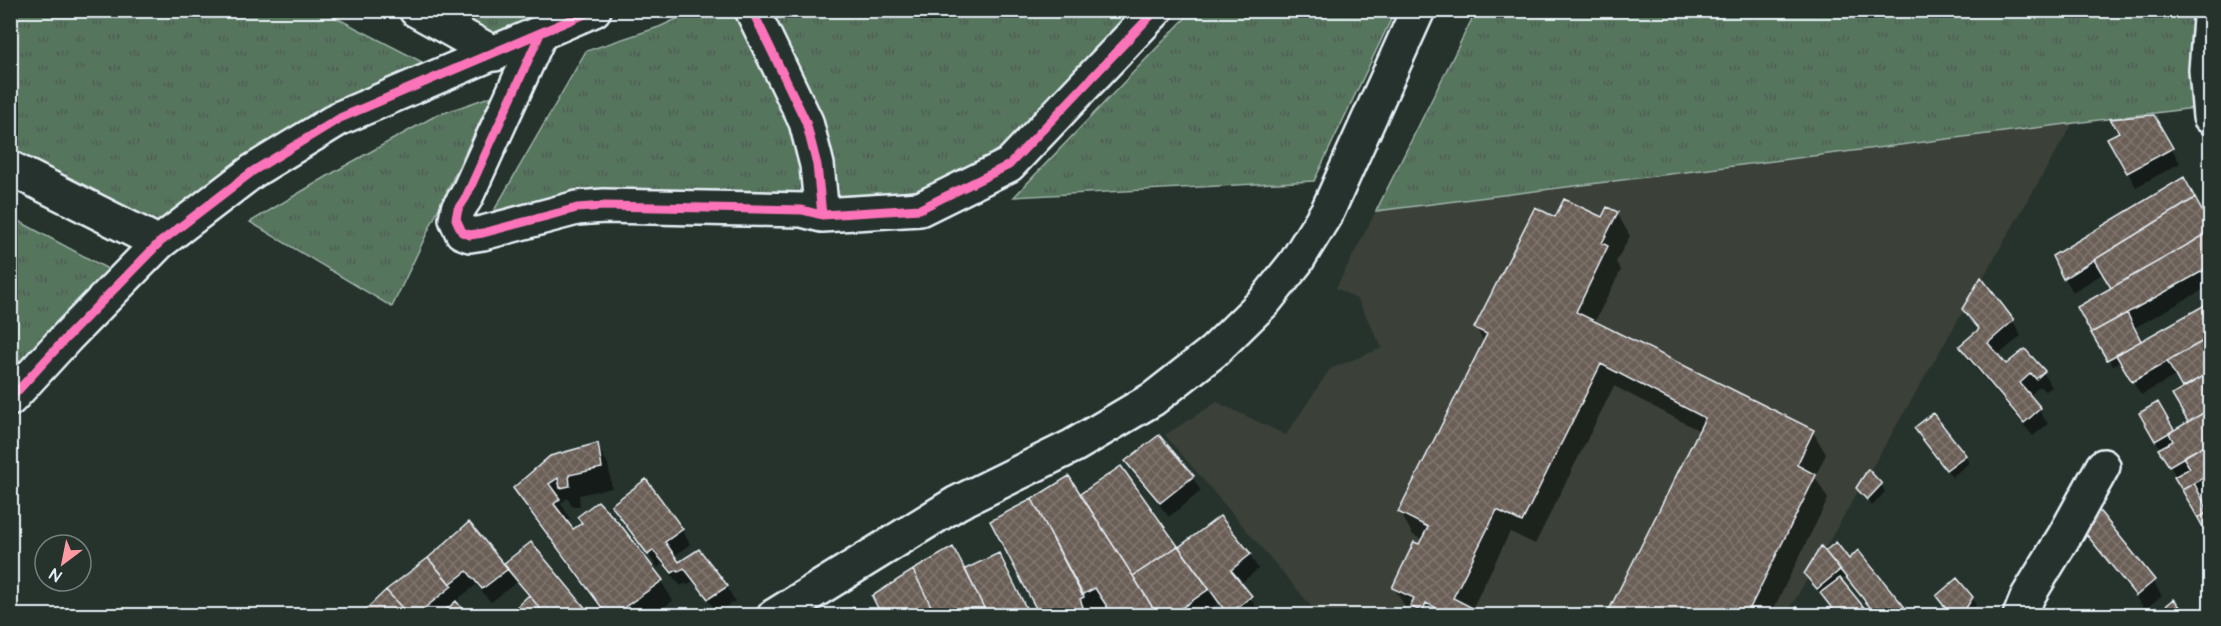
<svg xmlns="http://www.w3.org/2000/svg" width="2221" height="626" font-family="'Architects Daughter',sans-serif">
<defs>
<pattern id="grass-tufts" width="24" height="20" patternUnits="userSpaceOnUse" patternTransform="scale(1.5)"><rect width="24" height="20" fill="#56755d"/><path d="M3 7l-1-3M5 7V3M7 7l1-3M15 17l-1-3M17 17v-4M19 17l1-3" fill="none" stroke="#4d5c53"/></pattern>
<pattern id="building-cross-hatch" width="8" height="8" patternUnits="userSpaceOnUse" patternTransform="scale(1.5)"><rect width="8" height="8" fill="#6b5f56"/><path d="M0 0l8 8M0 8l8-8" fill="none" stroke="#80766f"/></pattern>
</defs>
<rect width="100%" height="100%" fill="#26332d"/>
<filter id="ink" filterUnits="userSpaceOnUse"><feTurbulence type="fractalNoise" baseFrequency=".0167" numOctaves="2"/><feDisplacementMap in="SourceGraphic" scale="12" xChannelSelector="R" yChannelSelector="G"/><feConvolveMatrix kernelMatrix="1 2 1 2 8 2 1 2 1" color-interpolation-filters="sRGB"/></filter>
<g filter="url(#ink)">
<path fill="#3b4039" d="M2073 123 1786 615H1319L1165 435 1217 402 1286 435 1330 369 1382 348 1358 300 1336 288 1376 211Z"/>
<path fill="url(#grass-tufts)" stroke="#9fb3aa" stroke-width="1.5" d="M1193 10 1395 11 1314 181 1014 197Z
M10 11H323L430 66 161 231 11 150Z
M446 11H560L492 37Z
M694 11H1133L999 154 934 187 873 198 638 189 492 214 586 51 659 27Z
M1476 11H2197L2194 108 1376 211Z
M492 96 392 307 250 222 343 167 435 116Z
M11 217 119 275 11 384Z"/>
<path fill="#0007" d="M2153 116 2180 163 2136 187 2109 139Z
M2192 193 2210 229V286L2134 328 2141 343 2210 303V493L2201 498 2209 514 2210 513V537L2141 414 2158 404 2173 432 2190 423 2184 389 2177 375 2141 395 2121 361 2113 366 2093 332 2113 288 2104 273 2073 292 2065 278Z
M1617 213 1630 236 1616 262 1621 270 1594 323 1813 432 1826 454 1815 477 1828 499 1770 616H1608L1700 431 1614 386 1535 544 1510 532 1472 609 1485 616H1417L1407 610 1394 588 1423 540 1413 535 1400 512 1484 342 1476 328 1555 219H1602Z
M1981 280 2013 321 2021 336 1997 356 2005 366 2043 372 2052 387 2045 392 2040 386 2029 396 2048 424 2033 436 1969 361 1961 346 1978 331 1963 309Z
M1916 429 1965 455 1969 463 1952 477Z
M597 445 608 464 612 488 579 495 580 506 573 507 567 498 561 503 570 519 566 522 573 532 583 524 579 517 622 529 661 581 673 601 651 616H606L526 508 515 489Z
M1127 462 1192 477 1201 491 1169 517 1136 476Z
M1881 485 1885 492 1872 506 1857 488Z
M1080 496 1179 549 1219 518 1250 555 1258 569 1240 584 1259 611 1253 616H1228L1219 603 1199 616H1113L1108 606 1099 611 1098 609 1093 611 1090 605 1088 607 1091 612 1087 616H1042Z
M613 506 682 530 690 544 673 557 679 564 699 551 727 587 735 601 718 613 693 581 687 586 686 583 681 586 662 564 658 568Z
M2080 524 2153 581 2162 596 2145 609 2088 538Z
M1835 545 1848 561 1910 616H1875L1845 577 1841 581 1869 616H1837L1823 595 1811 581 1825 553Z
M429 559 503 566 590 616 529 597 517 582 491 602 476 585 458 599 459 601 456 604 466 616H359L386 591Z
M1972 598 1976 605 1970 616H1952Z"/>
<path fill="url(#building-cross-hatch)" stroke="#e8f1f8" stroke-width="1.5" d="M2154 115 2173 148 2127 173 2107 138 2119 132 2110 119Z
M2184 177 2195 198 2063 279 2052 256Z
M2195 198 2209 224 2210 232 2111 288 2094 260Z
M1564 199 1602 217 1607 207 1618 212 1602 243 1608 246 1576 312 1814 430 1797 465 1816 475 1746 616H1606L1705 418 1601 364 1522 522 1497 510 1453 598 1488 616H1443L1445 612 1426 603 1422 612 1410 606 1414 598 1392 588 1414 542 1419 544 1428 527 1398 512 1487 334 1474 328 1535 207 1555 217Z
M2210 232V267L2091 333 2077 307Z
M1981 277 2014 320 1988 343 2006 364 2025 349 2045 371 2036 379 2031 373 2020 383 2041 408 2024 423 1959 346 1979 329 1962 309Z
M2210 302V337L2132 382 2116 355Z
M2127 313 2141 341 2107 360 2091 333Z
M2210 337V372L2182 388 2167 361Z
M2210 372V409L2188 422 2172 395Z
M2158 402 2174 430 2155 441 2139 413Z
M2210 409V442L2169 466 2158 449 2173 441 2169 433Z
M1933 413 1966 455 1946 470 1914 428Z
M1159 435 1194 476 1160 503 1125 461Z
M2210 442V474L2182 490 2174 477 2190 468 2183 457Z
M598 443 602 468 569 475 570 486 560 488 558 478 549 484 560 499 554 504 573 529 582 523 577 517 598 501 623 528 663 580 612 616H608L513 488 550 456Z
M1121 466 1178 546 1133 576 1080 494Z
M1868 469 1882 484 1867 500 1856 488Z
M1069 476 1133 576 1158 616H1113L1095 588 1082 595 1032 499Z
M646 479 683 529 665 542 679 562 699 549 728 586 708 599 684 568 678 572 677 570 672 573 653 550 648 555 611 505Z
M2194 483 2209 512 2198 518 2182 490Z
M1032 499 1084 597 1080 599 1083 607 1069 614 1070 616H1040L990 521Z
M2097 508 2155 580 2136 596 2078 524Z
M2210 511V525L2204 529 2198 518Z
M1220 516 1251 554 1231 570 1252 596 1228 615 1179 547Z
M469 522 508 569 482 589 467 571 450 584 428 558Z
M531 542 592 616H546L529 595 503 564Z
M1836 542 1849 559 1858 550 1912 616H1877L1825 551Z
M1178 546 1209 589 1170 616H1158L1133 576Z
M1821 546 1840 570 1817 589 1804 574Z
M953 547 962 564 988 616H936L913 570Z
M999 553 1030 616H988L965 569Z
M428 558 452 586 415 616H409L386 590Z
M913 570 936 616H882L872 596Z
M1840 578 1871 616H1838L1820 593Z
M1957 578 1973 597 1961 616H1952L1936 596Z
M386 590 409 616H359Z
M529 595 546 616H507Z
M2174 599 2187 616H2154Z
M456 601 468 616H439Z
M854 607 858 616H838Z
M1797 607 1803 616H1787Z"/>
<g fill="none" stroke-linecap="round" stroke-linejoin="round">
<defs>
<path id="minor" d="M416 10 495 54
M2210 19 2206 70 2210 117
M540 34 466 197 458 209 456 219 462 232 470 235 483 233 577 208 604 206 802 210 822 215 817 165 806 122 752 10
M10 168 159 243
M822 215 920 209 1009 165 1156 10
M10 399 67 337 159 243 253 171 340 118 594 10
M2020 616 2028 596 2065 535 2103 466"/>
<path id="secondary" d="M774 616 957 503 1073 446 1153 399 1213 352 1265 301 1296 262 1328 210 1418 10"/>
</defs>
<use href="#minor" stroke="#e8f1f8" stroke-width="38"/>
<use href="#secondary" stroke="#e8f1f8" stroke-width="38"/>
<use href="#minor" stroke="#26332d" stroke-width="33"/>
<use href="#secondary" stroke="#26332d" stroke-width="33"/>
<defs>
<path id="cycleway" d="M540 34 466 197 458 209 456 219 462 232 470 235 483 233 577 208 604 206 802 210 822 215 817 165 806 122 752 10
M822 215 920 209 1009 165 1156 10
M10 399 67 337 159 243 253 171 340 118 594 10"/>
</defs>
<use href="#cycleway" stroke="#26332d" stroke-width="13"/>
<use href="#cycleway" stroke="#fb73b8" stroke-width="9"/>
</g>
</g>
<rect width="2221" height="626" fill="none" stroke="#26332d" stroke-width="36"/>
<rect x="18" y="18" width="2185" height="590" fill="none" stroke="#e8f1f8" stroke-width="2" filter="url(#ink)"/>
<g transform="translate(63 563) rotate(212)"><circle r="28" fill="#26332d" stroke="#747f7e" stroke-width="1.5"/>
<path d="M0-4.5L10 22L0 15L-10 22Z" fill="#ff9aa2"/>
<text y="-9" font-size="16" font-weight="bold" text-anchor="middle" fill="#e8f1f8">N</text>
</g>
</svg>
